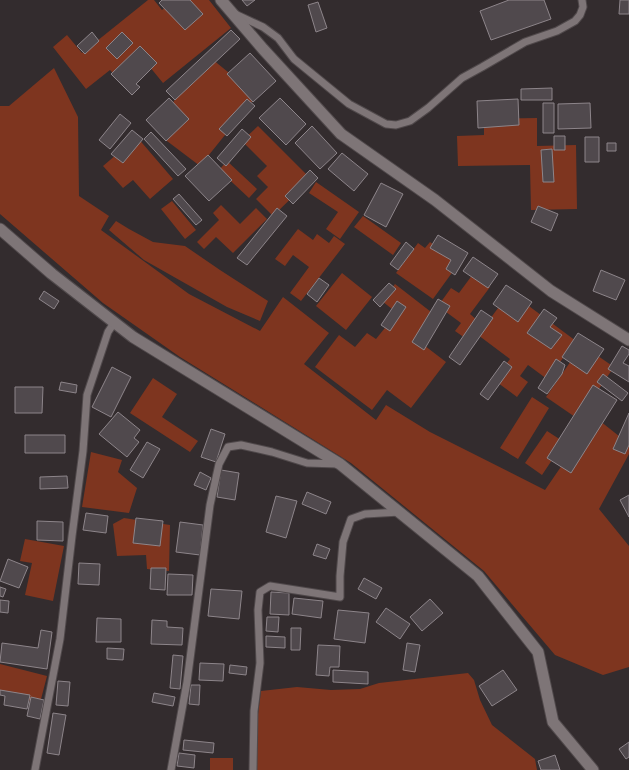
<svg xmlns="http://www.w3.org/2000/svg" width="629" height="770" font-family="'Noto Sans',sans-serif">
<rect width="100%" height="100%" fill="#332c2e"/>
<path fill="#7e351f" d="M148 0H154L162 10 174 0H209L231 28 163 83 140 55 115 75 110 70 86 89 53 47 67 35 82 53Z
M212 59 239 81 254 99 200 166 163 138 170 108 182 87Z
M54 68 78 117 79 196 109 216 101 230 189 294 260 331 283 297 329 333 304 364 376 420 386 405 430 432 545 490 595 417 629 444V454L599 509 629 546V667L603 675 555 655 484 571 351 463 180 357 103 303 0 214V106H9Z
M537 118V146L576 145 577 209 531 210 530 165 458 166 457 136 484 135V119Z
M258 126 311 179 273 216 256 199 268 187 257 176 267 166 242 141Z
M137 137 173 179 150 199 133 180 123 188 103 166Z
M227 161 257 189 249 198 219 170Z
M316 182 359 212 340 239 326 229 338 212 309 193Z
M172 201 196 230 185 239 161 209Z
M221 205 240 224 256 208 267 219 233 253 216 237 204 249 197 242 219 220 213 213Z
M363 216 401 243 393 255 354 227Z
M116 221 129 229 153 242 185 246 220 270 268 301 260 321 227 307 144 260 109 230Z
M298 229 313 240 317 234 329 243 334 236 345 244 301 301 290 293 309 267 293 255 285 266 275 259Z
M430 242 459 263 433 299 396 273 418 243 425 248Z
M342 273 372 297 346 330 316 306Z
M473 274 490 287 470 314 478 321 465 338 455 331 461 323 438 306 451 288 459 293Z
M395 284 435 315 416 339 446 362 411 408 387 390 372 410 315 367 339 335 355 347 367 333 376 339 397 313 382 301Z
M510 292 576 341 547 379 528 365 520 376 528 382 517 397 494 380 510 359 478 335Z
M582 345 614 367 578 419 546 397Z
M153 378 177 394 162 417 198 441 190 452 130 413Z
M532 397 549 408 518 459 500 448Z
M547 431 564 442 542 475 525 463Z
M91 452 122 460 118 472 137 488 129 513 82 507Z
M124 518 170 525 169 571 147 569 146 555 117 556 113 524Z
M25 539 64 546 53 601 25 595 32 563 20 561Z
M0 664 47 676 40 703 0 693Z
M468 673 474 680 480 700 492 725 535 759 537 770H256L258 714 261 691 297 687 331 690 360 689 379 683Z
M210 758H233V770H210Z"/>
<path fill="#50494d" stroke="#8d858a" d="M162 0H190L203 14 185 30 159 3Z
M242 0H255L247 6Z
M509 0H544L551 19 491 40 480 11Z
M620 0H629V14H619Z
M318 2 327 28 316 32 308 5Z
M231 30 240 39 175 100 166 91Z
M92 32 99 41 85 54 77 46Z
M122 32 133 43 117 59 106 48Z
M140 46 157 63 136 84 140 87 132 95 111 74Z
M250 53 276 81 253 102 227 74Z
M552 88V100H521V89Z
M169 98 189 119 166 141 146 120Z
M280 98 306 124 286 145 259 118Z
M247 99 255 106 227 136 219 129Z
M518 99 519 125 478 128 477 101Z
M543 103H554V133H543Z
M590 103 591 128 558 129V104Z
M120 114 131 123 110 149 99 140Z
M312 126 337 153 320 169 295 143Z
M242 129 251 137 226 166 217 158Z
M132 130 143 139 123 163 111 154Z
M151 132 186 169 178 176 144 139Z
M554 136H565V150H554Z
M585 137H599V162H585Z
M607 143H616V151H607Z
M552 149 554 182H543L541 150Z
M342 153 368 174 354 191 328 169Z
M208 155 232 180 209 201 185 176Z
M310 170 318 178 293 204 285 196Z
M381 183 403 194 386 227 364 215Z
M179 194 202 220 196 225 173 199Z
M538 206 558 214 551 231 531 222Z
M277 208 287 216 247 265 237 258Z
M438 235 468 253 455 275 446 269 451 260 430 248Z
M406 242 414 249 398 270 390 264Z
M473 257 498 274 488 288 463 271Z
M601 270 625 280 616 300 593 291Z
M319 278 329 285 317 302 307 294Z
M389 283 396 289 380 307 373 300Z
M506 285 532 302 518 322 493 304Z
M44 291 59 301 54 309 39 299Z
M438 299 450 306 424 350 412 342Z
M397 301 406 307 390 331 381 325Z
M544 309 557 318 550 327 562 335 551 349 527 333Z
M481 310 493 318 460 365 449 357Z
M578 333 604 349 587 374 562 357Z
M622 346 629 350V354L623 363 629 366V382L608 369Z
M556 359 565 365 562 374 547 394 538 388Z
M504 361 512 367 488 400 480 394Z
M112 367 131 377 111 417 92 407Z
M603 374 628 393 622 401 597 382Z
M61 382 77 385 76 393 59 390Z
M593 385 617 400 571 473 547 458Z
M15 387H43L42 413H15Z
M118 412 140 430 134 438 139 442 127 457 99 434Z
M629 413V445L625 454 613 449Z
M211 429 225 434 216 462 201 457Z
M25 435H65V453H25Z
M147 442 160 449 143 478 130 470Z
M221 470 239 473 235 500 217 497Z
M200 472 211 478 206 490 194 485Z
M67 476 68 488 40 489V477Z
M307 492 331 502 326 514 302 504Z
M629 495V517L620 500Z
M276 496 297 501 286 538 266 532Z
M86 513 108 516 106 533 83 530Z
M136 518 163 521 160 546 133 543Z
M37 521 63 522V541L37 540Z
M180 522 203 525 200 555 176 552Z
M317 544 330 549 326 559 313 555Z
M8 559 28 567 19 588 0 581Z
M79 563 100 564 99 585 78 584Z
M151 568H166L165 590 150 589Z
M168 574 193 575 192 595H167Z
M364 578 382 588 376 599 358 589Z
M0 587 6 589 3 597 0 596Z
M211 589 242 591 239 619 208 616Z
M271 592 289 593V615L270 614Z
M294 598 323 601 321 618 292 614Z
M430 599 443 613 422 631 410 617Z
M0 600 9 601 8 613 0 612Z
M386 608 410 624 400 639 376 622Z
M338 610 369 613 365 643 334 639Z
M267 617H279L278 632 266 631Z
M97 618 121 619V642H96Z
M152 620 167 621V627L183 628 182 645 151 644Z
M291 628H301L300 650H291Z
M41 630 52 632 47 669 0 662 2 643 38 648Z
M266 636 285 637V648L266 647Z
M407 643 420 645 415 672 403 670Z
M318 645 340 646 339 667H330L329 676 316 675Z
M107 648 124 649 123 660 107 659Z
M173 655 183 656 180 689 170 688Z
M200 663 224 664 223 681 199 680Z
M230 665 247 667 246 675 229 673Z
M333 670 368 672V684L333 682Z
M503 670 517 690 492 706 479 686Z
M58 681 70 682 68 706 56 705Z
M191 685H200L199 705 189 704Z
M0 690 30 695 27 709 4 705 5 696 0 695Z
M154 693 175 697 173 706 152 702Z
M31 697 44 700 40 719 27 716Z
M53 713 66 715 59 755 47 753Z
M184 740 214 743 213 753 183 750Z
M629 742V757L626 759 619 749Z
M179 753 195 755 194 768 177 766Z
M555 755 560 770H541L538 761Z"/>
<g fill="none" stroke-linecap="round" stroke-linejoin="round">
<defs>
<path id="service" d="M235 14 263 27 278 38 294 59 349 104 386 124 396 125 410 121 428 108 462 78 482 67 525 42 557 31 575 21 580 15 583 7 582 0
M35 770 60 639 72 536 83 451 87 395 108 332 114 323
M171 770 187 682 210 505 219 464 228 447 241 445 272 452 307 463 338 464
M253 770 254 711 260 663 258 610 260 592 270 586 340 597V576L343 542 351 519 365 514 400 512"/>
<path id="minor" d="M221 0 263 49 341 134 435 200 551 291 629 340
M0 229 52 274 133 337 340 464 478 576 538 652 553 722 593 770"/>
</defs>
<use href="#service" stroke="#50494b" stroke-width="9"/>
<use href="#minor" stroke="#50494b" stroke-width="13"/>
<use href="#service" stroke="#7e7577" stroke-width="7"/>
<use href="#minor" stroke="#7e7577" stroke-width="11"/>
</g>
</svg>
